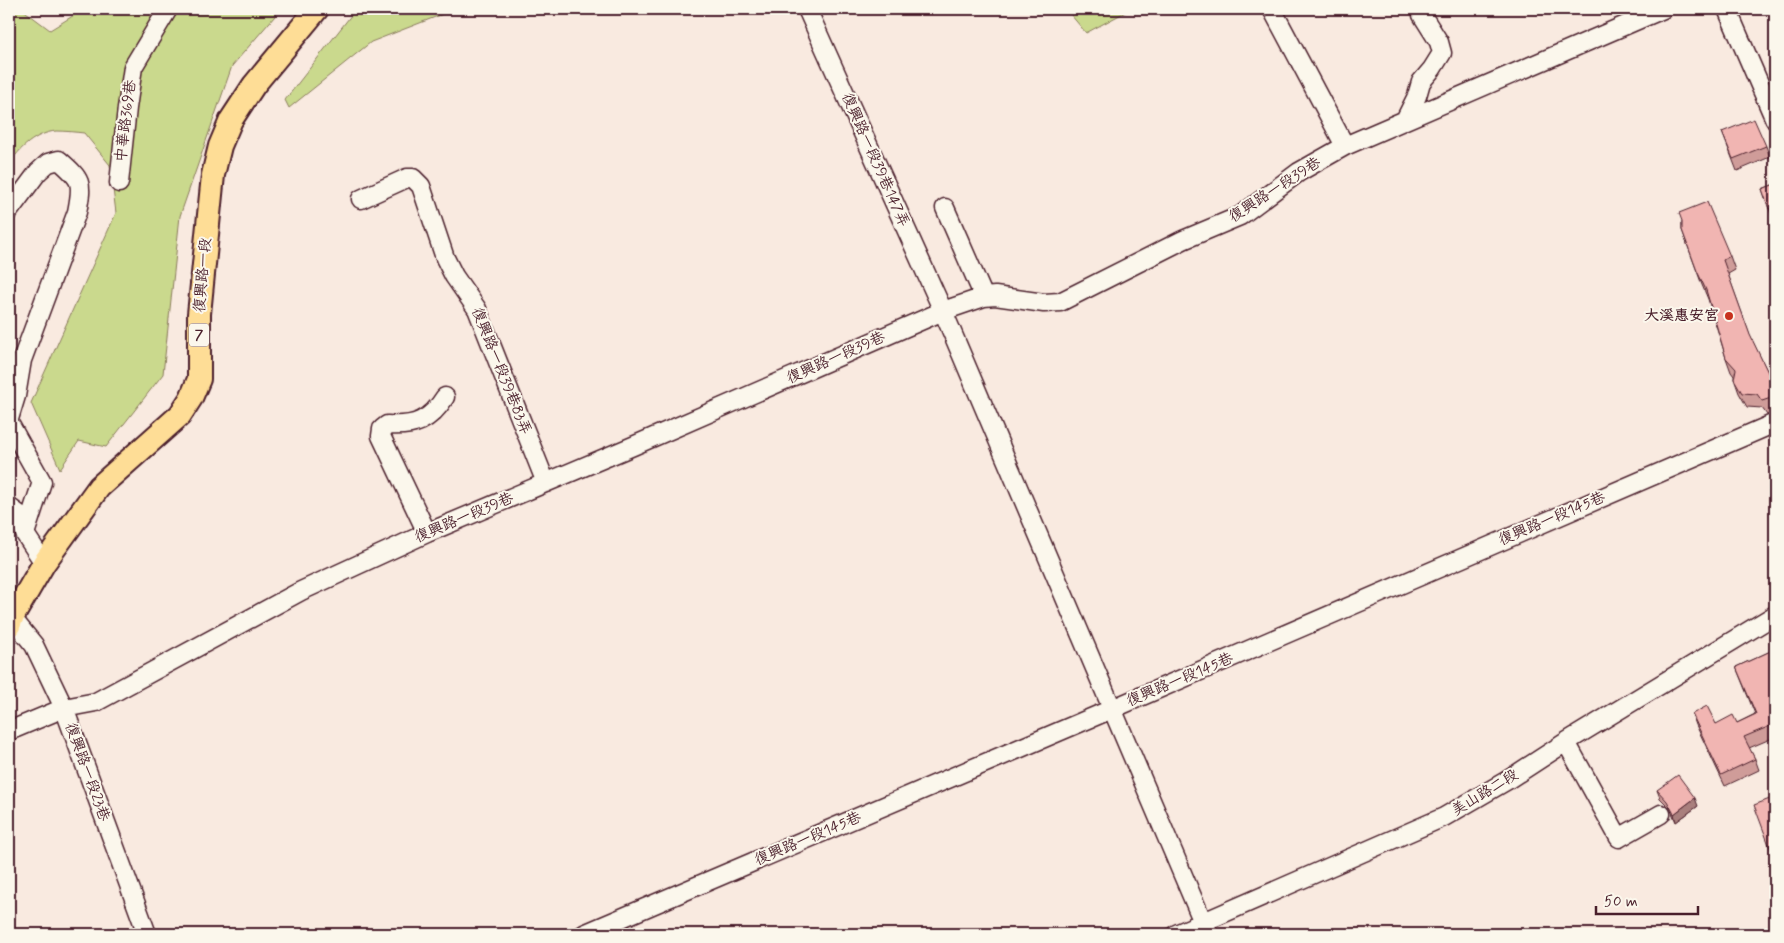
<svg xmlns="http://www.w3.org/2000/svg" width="1784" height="943" font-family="Mynerve,'LXGW WenKai TC',sans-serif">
<rect width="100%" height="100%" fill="#f9eae0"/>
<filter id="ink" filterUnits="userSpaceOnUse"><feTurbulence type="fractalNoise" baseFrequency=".02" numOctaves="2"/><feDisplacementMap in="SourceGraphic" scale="10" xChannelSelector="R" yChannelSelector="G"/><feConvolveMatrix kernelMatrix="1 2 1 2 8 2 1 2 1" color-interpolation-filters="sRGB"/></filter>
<g filter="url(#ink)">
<path fill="#cad98d" stroke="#8a7c5c" d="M9 9H22L50 30 84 9H281L232 66 180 216 163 374 106 447 79 441 60 469 31 403 116 213 110 165 84 133C75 132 65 131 56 131 36 133 19 148 9 165Z
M356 9H456L371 42 289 108 285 100Z
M1066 9H1131L1086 33Z"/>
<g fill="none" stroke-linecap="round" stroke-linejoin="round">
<defs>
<path id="minor" d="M807 9 943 311 1208 934
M1272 9 1345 146
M1727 9 1775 120
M1405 120 1417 96 1421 82 1432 69 1442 53 1439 42 1422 15
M119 183 127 108 133 67 168 9
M361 199 407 178H413L421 186 445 258 454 276 477 309 546 483
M945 208 984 297
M9 211 38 172 48 163 59 160C82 180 83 182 77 212L22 360 16 396 9 419
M9 423 42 482 25 534
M9 507 20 515 25 534 44 563
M427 533 381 436 382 429 387 425C415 427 430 421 445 397
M12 618 34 645 64 708 147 934
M9 731 64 708 96 702 301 591 427 533 633 446 943 311 984 297 995 296 1044 303 1060 302 1183 240 1240 216 1299 172 1345 146 1663 9
M1566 742 1619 838 1661 814
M584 934 1112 709 1775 423
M1176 934 1444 817 1506 781 1566 742 1775 615"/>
<path id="major" d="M9 626 12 618 44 563 99 487 180 415 191 398 199 379V314L213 175 220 146 231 120 254 85 317 9"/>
</defs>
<use href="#minor" stroke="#4a1f2b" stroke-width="21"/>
<use href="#major" stroke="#4a1f2b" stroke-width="26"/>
<use href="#minor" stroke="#fbf7ec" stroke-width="18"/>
<use href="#major" stroke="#fedd96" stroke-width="22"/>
</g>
<path fill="#cf9c99" stroke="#4a1f2b" d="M1722 132 1766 146 1770 157 1737 171Z
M1775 184V216L1772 217 1762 189Z
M1682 221 1730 256 1735 270 1728 274 1750 336 1775 387V413L1767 415 1762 408 1747 407 1739 393 1734 379V376L1731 372 1726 358 1708 299 1702 285 1682 230Z
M1775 649V737L1749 748 1755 759 1759 770 1725 786 1696 725 1692 714 1716 724 1737 723 1755 714 1736 667Z
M1657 790 1698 806 1676 822 1670 808 1660 798Z"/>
<path fill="#a97f7d" stroke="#4a1f2b" d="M1695 798 1698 806 1676 822 1674 814Z"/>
<path fill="#f1b5b2" stroke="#4a1f2b" d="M1754 119 1766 146 1733 159 1722 132Z
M1775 184V207L1769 209 1762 189Z
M1707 202 1730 256 1723 260 1750 335 1775 387V400L1771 398 1762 401 1757 394 1742 393 1734 379 1736 369 1726 358 1706 290 1697 271 1682 230V221L1679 213Z
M1775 649V693L1773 694 1775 699V724L1744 737 1755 759 1721 775 1692 714 1707 706 1716 724 1733 715 1737 723 1756 714 1736 667Z
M1678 775 1695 798 1674 814 1667 801 1657 790Z
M1775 797V861L1754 805Z"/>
</g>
<circle fill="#c8321e" stroke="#fbf7ec" stroke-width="2" cx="1729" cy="316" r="5"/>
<g text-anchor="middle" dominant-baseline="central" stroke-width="4" stroke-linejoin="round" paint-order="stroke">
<rect fill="#fbf7ec" stroke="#7f6065" stroke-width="1" x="189" y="323.5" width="20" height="23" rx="4"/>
<g font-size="14" font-weight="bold" fill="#4a1f2b">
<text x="199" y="335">7</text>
</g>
<g font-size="15" fill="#4a1f2b" stroke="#fbf7ec">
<text transform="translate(126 121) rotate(-83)">中華路369巷</text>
<text transform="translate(875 160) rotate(66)">復興路一段39巷147弄</text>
<text transform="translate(1275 190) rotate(-33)">復興路一段39巷</text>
<text transform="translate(203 275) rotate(-85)">復興路一段</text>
<text transform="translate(836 358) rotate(-24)">復興路一段39巷</text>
<text transform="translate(501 371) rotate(68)">復興路一段39巷83弄</text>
<text transform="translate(464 518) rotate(-23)">復興路一段39巷</text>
<text transform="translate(1552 519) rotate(-23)">復興路一段145巷</text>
<text transform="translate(1180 680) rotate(-23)">復興路一段145巷</text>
<text transform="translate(87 772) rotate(70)">復興路一段23巷</text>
<text transform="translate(1485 793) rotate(-31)">美山路二段</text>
<text transform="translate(808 839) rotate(-23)">復興路一段145巷</text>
</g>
<g font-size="15" font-weight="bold" fill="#4a1f2b" stroke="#fbf7ec" text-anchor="end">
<text x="1719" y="316">大溪惠安宮</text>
</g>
</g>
<rect width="1784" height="943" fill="none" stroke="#fbf7ec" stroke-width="30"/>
<rect x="15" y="15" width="1754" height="913" fill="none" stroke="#4a1f2b" stroke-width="2" filter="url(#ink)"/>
<path d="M1596 906v8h102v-8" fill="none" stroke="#4a1f2b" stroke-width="2.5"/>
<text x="1604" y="906" font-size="15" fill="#4a1f2b" stroke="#fbf7ec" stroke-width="4" paint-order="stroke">50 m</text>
</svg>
